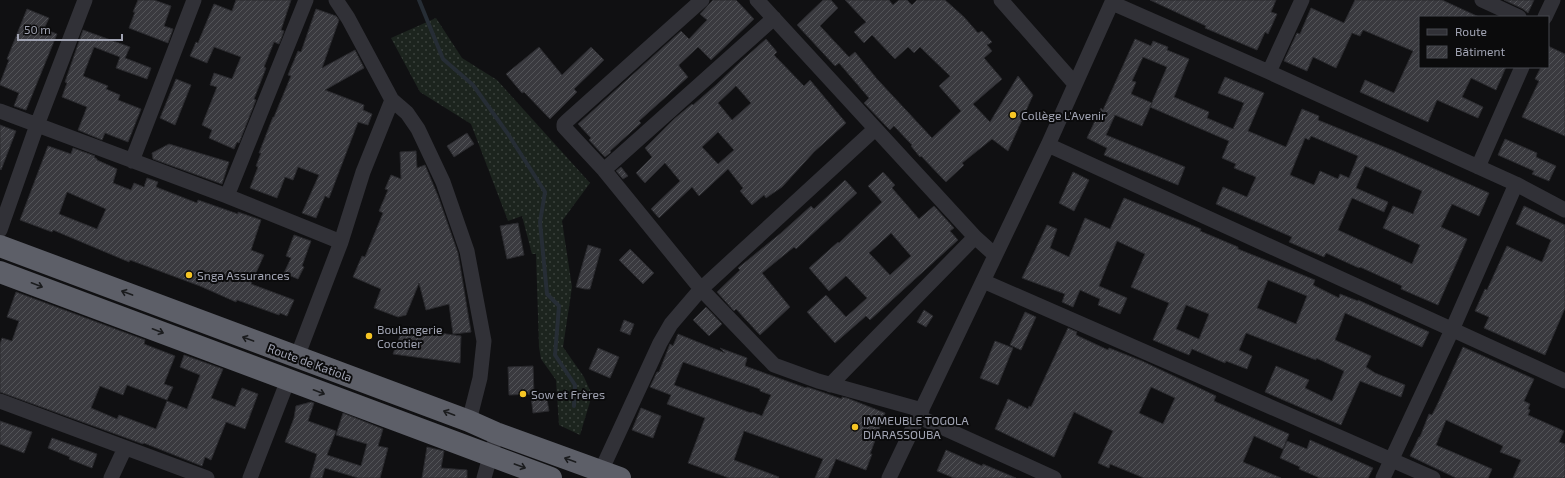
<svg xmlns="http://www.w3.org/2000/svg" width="1565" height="478" font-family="'Exo 2',sans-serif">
<defs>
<pattern id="grass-dots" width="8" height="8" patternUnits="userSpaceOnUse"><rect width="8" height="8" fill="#1c241e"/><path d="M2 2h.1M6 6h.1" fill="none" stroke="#3a413c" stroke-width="1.8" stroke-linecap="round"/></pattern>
<pattern id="building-hatch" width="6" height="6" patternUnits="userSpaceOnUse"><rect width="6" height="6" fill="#3a3a3f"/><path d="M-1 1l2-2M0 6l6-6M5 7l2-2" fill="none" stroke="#535458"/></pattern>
</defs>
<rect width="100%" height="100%" fill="#101012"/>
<path fill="url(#grass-dots)" d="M436 18 462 58 497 80 590 183 562 221 572 287 563 347 584 377 592 395 580 435 559 425 556 380 541 359 539 347 536 254H532L522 216 508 221 471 124 420 92 391 38Z"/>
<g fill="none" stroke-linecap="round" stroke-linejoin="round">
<path stroke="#262d35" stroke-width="4" d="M419 0 443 59 473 85 508 134 545 192 540 222 547 294 559 306 555 355 575 385 574 406"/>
</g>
<path fill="url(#building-hatch)" stroke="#2a2a2e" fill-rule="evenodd" d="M138 0H154L171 6 164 26 173 29 168 43 129 28 135 12H133Z
M236 0H291L281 30 284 31 281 39 279 44 274 42 264 67 266 68 254 99 256 100 239 143 237 142 234 149 209 138 212 130 202 125 217 87 210 85 214 73 232 79 241 57 214 47 207 63 190 56 196 42 198 43 214 4 232 11Z
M713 0H736L754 19 711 60 698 47 679 65V66L688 77 639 121 641 123 610 151 611 152 605 157 589 140 591 138 578 124 681 31 689 39 707 20 700 14Z
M823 0H831L838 8 820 26 849 57 855 52 877 79 932 138 961 111 939 86 950 76 920 47 914 53 908 47 895 59 872 35 864 43 854 32 866 22 845 0H889L893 5 899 0H907L912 5 917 0H945L964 17 978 33 982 31 992 42 987 45 992 51 984 58 1002 79 973 104 990 122 1018 76 1033 95 1008 151 992 139 962 163 964 165 946 182 921 156 920 157 911 146 912 145 894 126 890 130 864 103 869 98 839 63 835 66 797 25Z
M1150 0H1276L1271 12 1277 14 1268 34 1265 32 1257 50 1205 28 1206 26Z
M1355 0H1442L1479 17H1420V67H1506L1496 90 1471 78 1462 97 1483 107 1478 118 1437 100 1428 122 1360 92 1365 80 1394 93 1413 51 1363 30 1360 36 1352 33 1336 68 1313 57 1307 71 1284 61 1297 33 1300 34 1311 8 1344 23Z
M1504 0H1534L1528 13 1523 9Z
M27 9 49 18 44 29 57 34 26 110 14 106 19 93 0 85V83L9 60 7 59Z
M316 9 336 16 339 20 322 68 355 50 364 68 325 90 364 105 363 110 372 114 368 125 358 122 329 198 325 196 316 218 302 213 319 175 298 167 293 180 285 177 277 198 250 188 258 167 256 166 261 153H259L273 117H274L291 76 288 75 298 51 301 52Z
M83 30 130 47 125 58 151 68 147 79 116 68 120 57 94 47 83 76 108 86 106 89 120 95 118 100 141 109 128 142 105 133 102 140 78 130 87 107 62 97 67 83 65 82Z
M766 39 777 52 774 55 804 86 810 80 846 123 814 152 782 187 766 198 764 195 752 205 740 191 743 188 728 169 699 196 692 187 659 218 651 209 680 181 665 163 645 183 636 173 652 157 645 148 674 119 692 104 693 105 716 85 739 63ZM736 86 751 103 732 120 718 103ZM718 132 734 150 718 164 702 147Z
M1135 39 1151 46 1153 41 1168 47 1167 50 1189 59 1174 97 1209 112 1207 118 1233 129 1244 103 1218 93 1225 77 1264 93 1248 131 1286 147 1302 109 1319 116 1318 120 1394 151 1489 193 1479 216 1452 204 1441 227 1467 239 1438 305 1401 289 1402 286 1360 267 1359 268 1326 253 1324 257 1289 242 1292 237 1216 204 1223 187 1247 197 1256 177 1234 168 1236 164 1222 158 1229 141 1150 107 1167 67 1143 57 1132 81 1136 82 1131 94 1152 103 1142 126 1115 115 1106 135 1185 167 1178 185 1104 155 1107 148 1087 138 1101 108 1103 110ZM1311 136 1358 156 1349 178 1340 174 1338 179 1320 171 1314 185 1290 175 1305 138 1309 140ZM1365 166 1422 191 1413 214 1393 206 1383 228 1420 245 1412 264 1338 230 1352 198 1384 212 1388 202 1356 188Z
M1548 46 1565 54V136L1522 117 1539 81 1535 79 1541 67H1548Z
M539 47 562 75 591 47 604 60 574 89 577 92 550 119 524 92 522 93 506 74Z
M176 79 191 85 175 125 160 118Z
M0 125 16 131 1 170 0 169Z
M467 133 474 144 454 157 447 146Z
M1505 139 1537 153 1536 157 1556 166 1549 181 1532 174 1534 171 1498 155Z
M169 144 229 162 222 184 153 159 152 153Z
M48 146 71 154 73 148 95 156 94 157 97 159V160L117 169 113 183 131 190 134 183 144 187 147 178 158 182 156 187 197 203 198 200 238 214V212L261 220 251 250 264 255 251 284 294 300 287 316 280 313 279 315 237 300 236 302 200 286 130 260 129 262 53 230 52 232 20 220ZM67 192 106 209 97 229 59 214Z
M416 151 417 168 425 165 438 196 458 253 471 332 453 334 449 304 426 310 419 283 406 315 398 317 374 308 381 289 353 277 362 256 365 257 383 213 379 211 388 190 385 189 391 175 401 179 400 152Z
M621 167 628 176 623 179 616 171Z
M883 172 895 185 892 188 919 219 934 206 954 228 950 231 958 240 870 320 866 316 835 343 807 312 826 295 846 317 867 298 846 276 829 291 809 268 838 242 839 243 882 202 868 186ZM891 233 911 256 890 275 869 253Z
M1073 172 1089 180 1074 211 1059 203Z
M845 180 857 193 796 249 794 247 762 273 790 307 760 335 736 309 734 311 717 292 740 270 738 268 781 233 811 206 814 209Z
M1124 198 1201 229 1200 231 1238 247V249L1315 280 1313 285 1339 298 1340 294 1358 301V300L1429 332 1422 347 1345 313 1335 340 1371 356 1366 367 1375 373 1405 385 1401 397 1360 381 1341 425 1265 392 1276 366 1309 380 1305 388 1332 401 1344 371 1316 358V360L1246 333 1239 350 1252 356 1247 369 1226 361 1225 363 1192 349 1189 355 1153 340 1169 303 1131 287 1145 254 1117 241 1099 286 1127 298 1120 314 1098 305 1100 299 1080 290 1073 307 1062 302 1065 294 1022 278 1047 225 1057 229 1050 248 1069 257 1085 218 1110 229ZM1268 280 1307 296 1296 324 1257 308ZM1186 305 1209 314 1199 339 1176 329Z
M1524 206 1565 225V308L1545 355 1484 328 1489 317 1475 311 1485 289 1487 290 1507 246 1542 262 1551 240 1516 224Z
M518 223 524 255 507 259 500 226Z
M294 235 311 241 302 266 304 267 298 279 284 273 291 258 286 256Z
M588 245 601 249 590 289H585L576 287Z
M630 249 654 273 643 284 619 260Z
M16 292 145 340 144 344 175 356 164 384 173 387 167 400 127 385 123 395 100 386 91 408 117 419 119 415 156 429 167 401 187 409 200 375 180 367 184 355 223 369 211 398 235 407 242 388 258 394 245 429 226 422 211 460 205 457 202 466 144 443 143 444 0 392V344L2 338 12 341 19 321 7 317Z
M706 307 722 324 709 336 693 320Z
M924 310 933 316 926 327 917 322Z
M1025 312 1036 317 1021 350 1010 345Z
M624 320 634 324 630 335 620 331Z
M403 328 461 336 460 363 393 354Z
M1068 328 1077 332 1076 335 1108 350 1109 348 1142 361 1216 396 1214 401 1289 434 1283 449 1254 436 1243 462 1281 478H1144L1110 464 1109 468 1098 463 1113 431 1074 412 1054 457 995 429 1008 399 1028 409 1029 406 1031 407ZM1151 387 1175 398 1163 424 1139 413Z
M678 334 725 353 720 348 747 358 745 366 806 388 807 387 842 399V397L847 398 885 413 870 454H872L866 470 836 459 828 478H815L823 459 744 431 734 460 779 477 778 478H729L688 463 705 418 667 404 671 395 650 387 657 372H659L670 344 673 346ZM683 362 760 389V391L771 395 762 416 752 412 751 413 674 385Z
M995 341 1013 348 998 385 980 378Z
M1463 347 1534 379 1524 401 1530 404 1528 409 1530 410 1528 415 1564 431 1559 442 1565 444V478H1513L1521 460 1500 452 1503 446 1446 420 1436 445 1492 469 1488 478H1456L1410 456 1419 437H1420L1429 414 1432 415 1438 403Z
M598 348 619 357 610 378 589 369Z
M533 366 534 394 509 395 508 367Z
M546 394 549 411 533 413 531 396Z
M311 402 314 403 308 421 336 431 327 455 361 466 367 444 336 435 343 413 383 429 378 446 388 448 380 478H358L325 468 322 478H310L317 454 285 442 294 418 296 406Z
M641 408 661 416 653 438 632 430Z
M0 421 32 432 24 453 0 444Z
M52 438 97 454 92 468 69 459 70 457 48 448Z
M1310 440 1373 468 1368 478H1320L1299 469 1300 467 1280 458 1287 441 1307 449Z
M427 447 444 451 441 468 467 470V478H422Z
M946 450 982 466 983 464 1016 478H954L937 471Z"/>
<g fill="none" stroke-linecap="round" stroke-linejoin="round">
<path stroke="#313137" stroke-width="15" d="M336 0 348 18 392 100 407 113 418 129 443 182 467 251 484 341 480 378 469 421
M702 0 567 121 564 124V127L604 170 701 289 774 365 818 381 922 410
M757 0 975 237 995 255
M1001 0 1075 84
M1482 0 1519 17
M1112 3 1269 72 1516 184 1565 210
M1545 17 1553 0
M1269 72 1302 0
M0 111 227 196 341 242
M1048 145 1565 381
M132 161 194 0
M1478 167 1522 67
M604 170 774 18
M227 196 306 0
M0 230 37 125 85 0
M983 281 1433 478
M297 357 341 242 363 172 392 100
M830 385 975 237
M0 401 207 478
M919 417 1054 478
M601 471 660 343 671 324 701 289 875 129
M111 478 125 448
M250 478 288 380
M484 478 493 446
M889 478 1048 145 1113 0
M1383 478 1452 330 1516 184"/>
<path stroke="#5d5f68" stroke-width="22" d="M0 246 469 421 496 433 620 478
M0 272 551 478"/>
</g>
<defs><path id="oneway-shaft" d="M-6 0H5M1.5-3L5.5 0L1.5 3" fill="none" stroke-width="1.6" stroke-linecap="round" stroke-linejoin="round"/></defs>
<g stroke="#1b1c1e">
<use href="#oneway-shaft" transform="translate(37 285) rotate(21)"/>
<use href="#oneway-shaft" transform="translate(127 293) rotate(-160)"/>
<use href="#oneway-shaft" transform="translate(158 331) rotate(21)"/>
<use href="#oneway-shaft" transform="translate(248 339) rotate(-160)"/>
<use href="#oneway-shaft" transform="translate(319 392) rotate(21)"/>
<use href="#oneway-shaft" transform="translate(449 413) rotate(-159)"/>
<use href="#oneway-shaft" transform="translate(570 460) rotate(-160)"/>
<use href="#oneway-shaft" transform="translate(520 466) rotate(20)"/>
</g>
<g fill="#f6c524" stroke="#0b0b0c" stroke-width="1.5">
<circle cx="1013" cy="115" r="4"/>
<circle cx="189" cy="275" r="4"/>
<circle cx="369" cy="336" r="4"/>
<circle cx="523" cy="394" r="4"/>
<circle cx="855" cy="427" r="4"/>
</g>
<g text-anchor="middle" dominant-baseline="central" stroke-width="4" stroke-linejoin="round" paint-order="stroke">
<g font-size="12" fill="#a1a4b3" stroke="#0b0b0c" text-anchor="start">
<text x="1021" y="115">Collège L'Avenir</text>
<text x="197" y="275">Snga Assurances</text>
<text x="377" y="329">Boulangerie<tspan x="377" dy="14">Cocotier</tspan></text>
<text x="531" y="394">Sow et Frères</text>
<text x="863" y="420">IMMEUBLE TOGOLA<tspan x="863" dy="14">DIARASSOUBA</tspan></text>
</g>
<g font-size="12" fill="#a1a4b3" stroke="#0b0b0c">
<text transform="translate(310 362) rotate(20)">Route de Katiola</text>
</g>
</g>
<rect x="1419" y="16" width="130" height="52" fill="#0b0b0c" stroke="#47484f"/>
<rect x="1427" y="29" width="20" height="6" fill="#313137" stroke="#47484f"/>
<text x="1455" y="36" font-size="12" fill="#a1a4b3">Route</text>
<rect x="1427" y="46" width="20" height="12" fill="url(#building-hatch)" stroke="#47484f"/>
<text x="1455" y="56" font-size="12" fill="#a1a4b3">Bâtiment</text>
<path d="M18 34v6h104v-6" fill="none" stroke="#a1a4b3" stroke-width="2"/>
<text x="24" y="34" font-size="12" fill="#a1a4b3" stroke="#0b0b0c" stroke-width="3" paint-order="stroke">50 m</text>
</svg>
